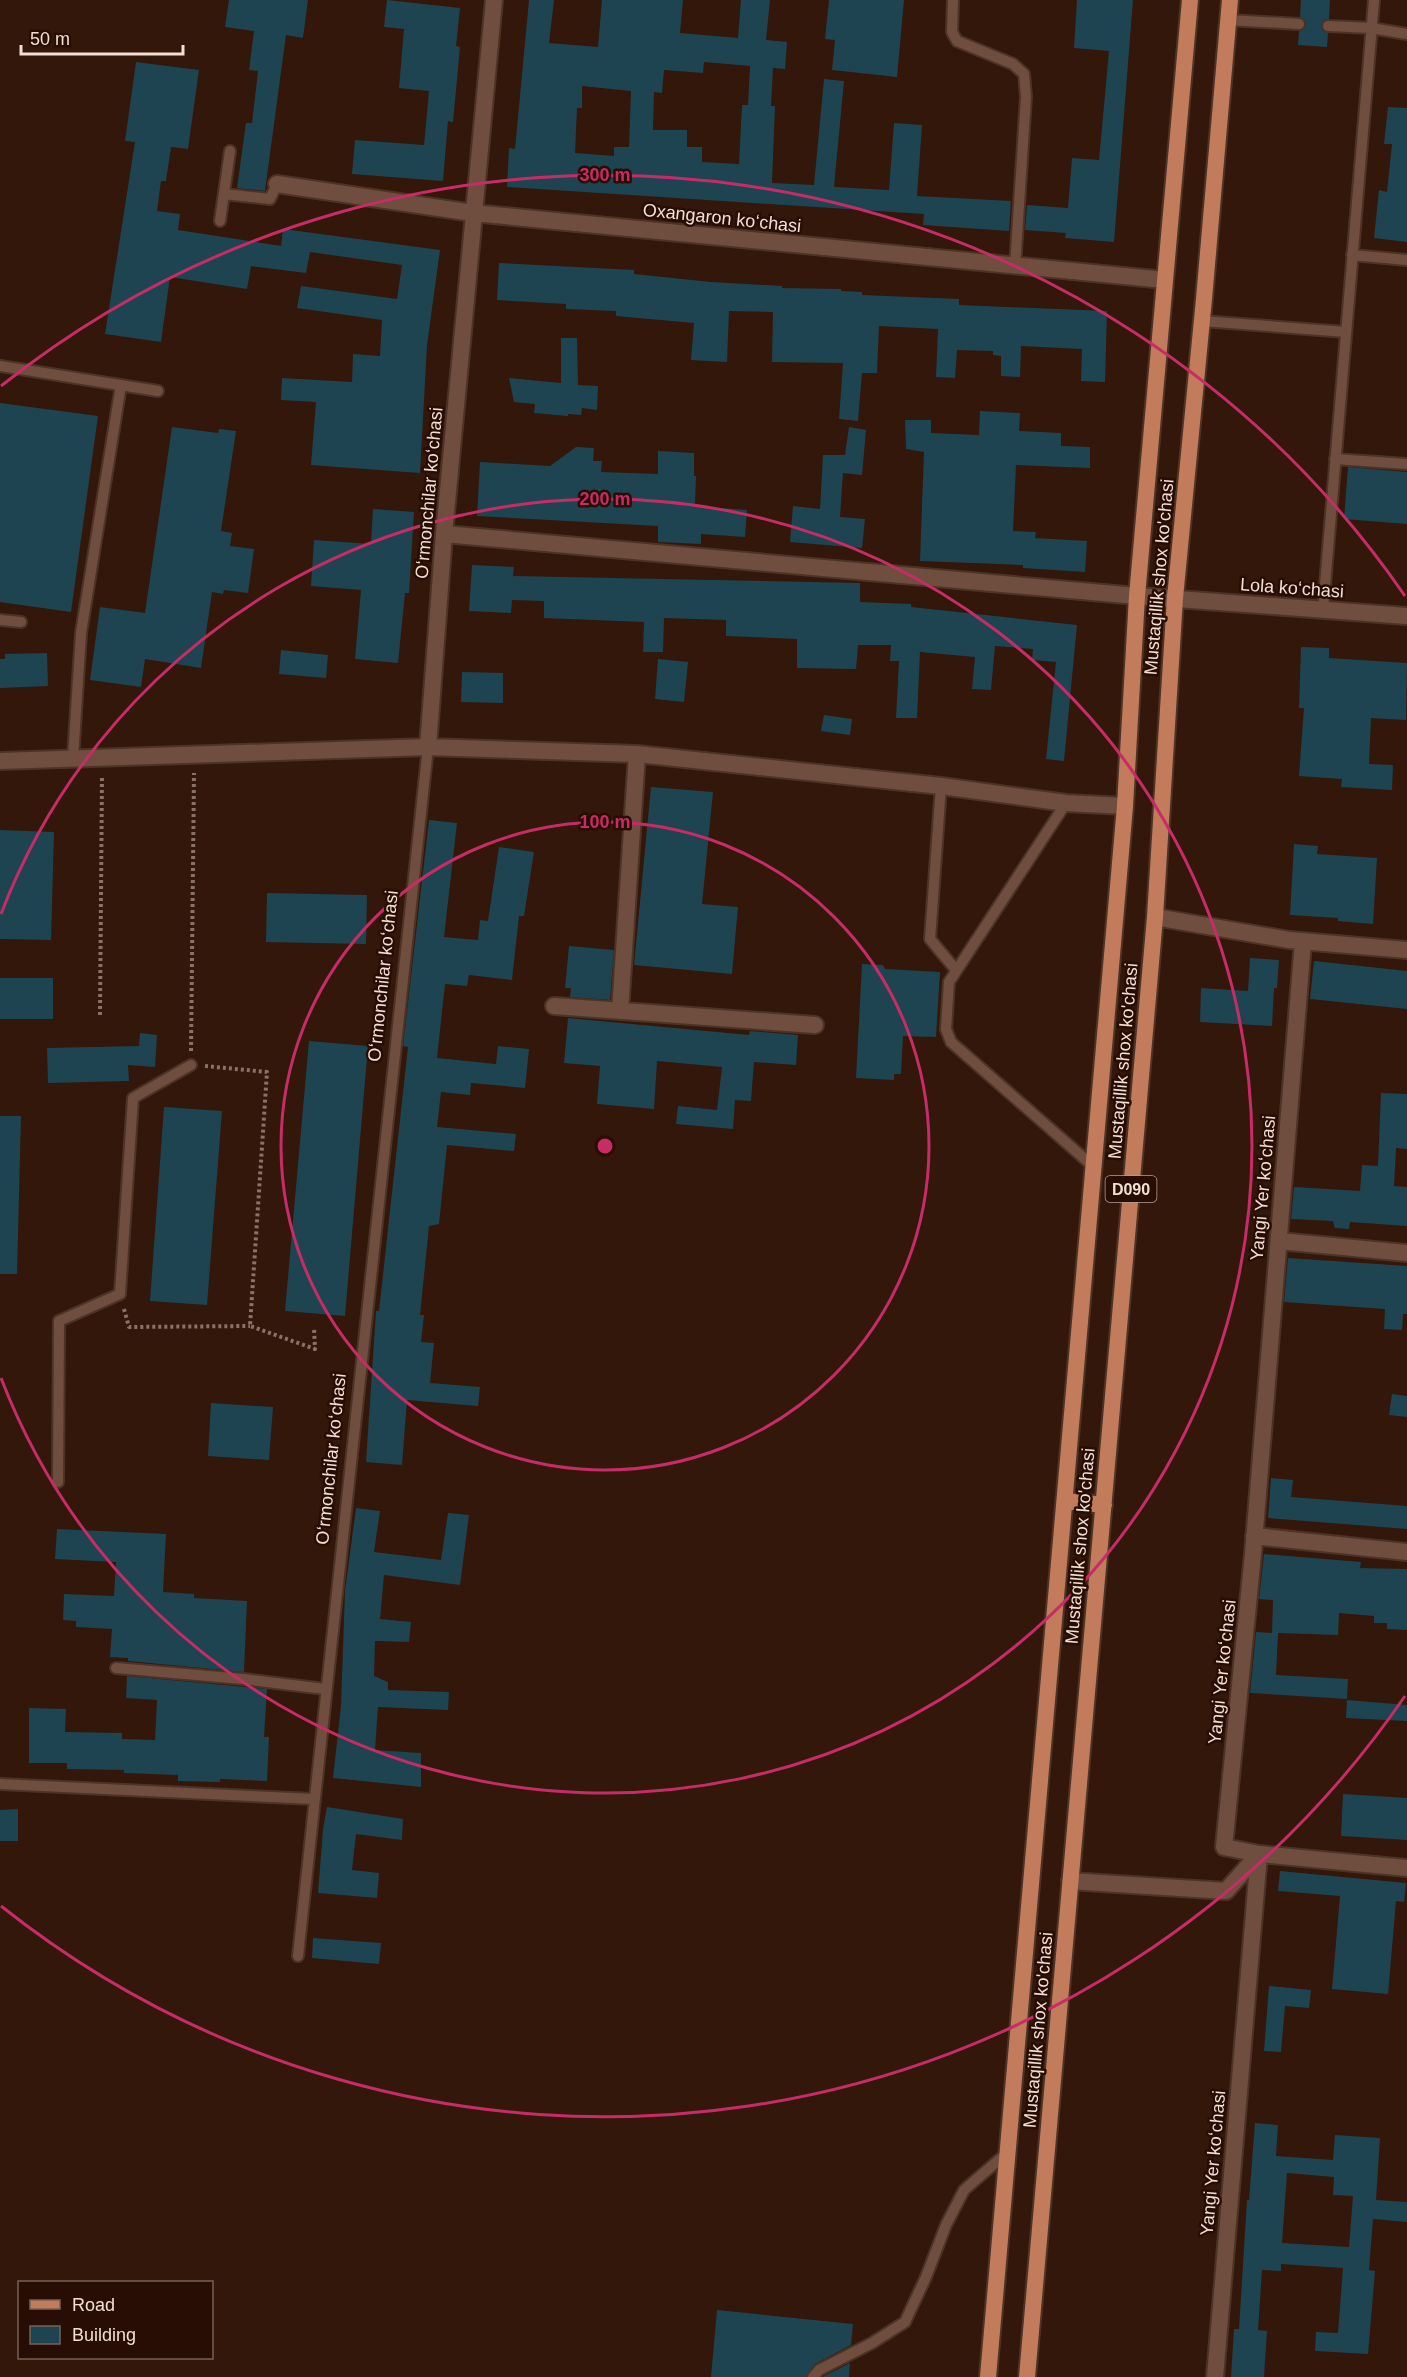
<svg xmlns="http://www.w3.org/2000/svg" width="1407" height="2377" font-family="Helvetica,sans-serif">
<rect width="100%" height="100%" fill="#32170a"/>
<path fill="#1e4451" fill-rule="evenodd" d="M229 0H308L303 38 286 35 265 191 237 188 246 123H252L258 71 249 70 254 31 225 27Z
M387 0 460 8 456 46 460 47 453 122 448 121 443 181 352 174 355 140 424 145 429 91 399 88 404 29 384 27Z
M529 0H554L549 43 598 47 602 0H683L680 33 738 38 741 0H770L766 40 787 42 785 69 773 68 771 106H775L772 183 814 185 824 79 844 81 834 187 889 190 894 123 922 125 917 196 1011 201 1009 231 923 225 924 214 507 187 509 148 515 149ZM704 62 750 66 748 105H742L739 164 702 162V147H687V130H653L654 92 662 93 664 70 703 73ZM582 86 631 91 629 147H614V156L575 153 577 108H582Z
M829 0H904L897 77 832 70 835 40 825 39Z
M1077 0H1133L1114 242 1065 238 1066 233 1025 230 1027 205 1068 208 1072 158 1099 160 1109 51 1074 48Z
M1301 0H1330L1329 19 1324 20 1321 25 1322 30 1328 33 1327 47 1298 45 1299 31 1303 30 1306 25 1305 20 1300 17Z
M136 62 199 70 188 149 171 147 166 181H161L157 211 180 214 178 230 281 246 283 229 440 250 427 345 420 473 311 465 316 402 281 400 282 378 352 382 353 354 380 356 382 320 297 308 301 286 397 299 402 265 310 252 306 273 251 266 247 289 170 277 161 342 105 334 135 142 125 141Z
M1388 107 1407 108V242L1374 238 1379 190 1387 192 1392 144H1384Z
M499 263 634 270V274L711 282 782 286V288L841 289V291L862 292V295L959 299V305L1107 311 1105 382 1081 381 1082 349 1021 346 1020 377 1001 376V356L993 355V351L957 350 955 378 936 377 938 329 879 326 877 373H862L858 421 839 419 843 363 772 362 773 312 729 311 727 362 691 360 694 323 616 316V311L566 309V304L497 300Z
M561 338H577L578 385 598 386 597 410 582 408 581 415 568 414V416L534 413 535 404 514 402 509 378 561 383Z
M0 403 98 416 71 612 0 602Z
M980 411 1020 413 1019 431 1061 433V446L1090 447V468L1016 465 1013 531 1036 532 1035 538 1087 541 1085 572 1023 568V565L920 561 924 452 906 449 905 420H931V433L979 435Z
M172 427 218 433 219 429 236 431 221 531 232 533 230 546 254 549 248 593 224 590 223 594 212 592 201 668 145 659 141 687 90 680 100 607 145 613Z
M849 427 866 430 862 475 843 473 840 517 865 519 862 548 790 542 793 506 820 509 823 455H845Z
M576 447 594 448 593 461H602L601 472 658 474V451L694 453V476H696L695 506 747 510 745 537 701 534V544L658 542V526L477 516 480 462 550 466Z
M1348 467 1407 472V524L1344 519Z
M373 509 414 512 409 593H405L398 663 355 659 361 590 311 586 314 540 371 544Z
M472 565 514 567 513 576 860 583V602L911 604V607L1077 625 1064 761 1046 759 1056 662 1032 660 1033 649 995 646 991 690 972 689 975 657 920 652 917 718H896L899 661H890L891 645H858L856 669 797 668V639L726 636V620L664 618 663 652H643L644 622 544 618V601L512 600 511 613 469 611Z
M1301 647 1329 648V658L1407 663 1406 720 1371 718 1369 764 1393 765 1392 790 1341 787 1342 779 1299 776 1304 708H1299Z
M281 650 328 655 326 678 279 674Z
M47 653 48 686 0 688V659H5V654Z
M658 659 688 662 684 702 655 699Z
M462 672 503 673V703L461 702Z
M824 715 852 719 850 735 821 731Z
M651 787 713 792 702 904 738 907 732 974 634 965Z
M429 820 457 823 444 937 478 940 480 920 488 921 499 847 534 852 524 916H519L512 980 469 975 467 986 445 984 437 1058 496 1064 498 1046 529 1049 525 1088 471 1083 470 1095 441 1092 437 1127 516 1134 514 1151 447 1145 439 1224 429 1226 420 1315H424L421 1342 434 1343 430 1383 480 1387 478 1406 407 1400 402 1465 366 1462 376 1311H379L408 1047 403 1046Z
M0 830 54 832 51 940 0 939Z
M1294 844 1318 846 1317 854 1377 858 1373 924 1338 921V918L1290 915Z
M267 893 367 895 366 944 266 942Z
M569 946 614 950 610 1000 570 997 571 988H565Z
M1250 958 1279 960 1277 988H1274L1272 1026 1200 1022 1201 988 1248 991Z
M1314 961 1407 971V1009L1310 999Z
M862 964 883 965 885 969 940 972 936 1037 903 1036 901 1074H894V1080L856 1078Z
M0 978H53V1019H0Z
M568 1018 749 1035 750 1031 798 1035 796 1065 754 1062 751 1101 735 1100 733 1129 676 1124 678 1106 717 1110 722 1067 657 1061 654 1109 597 1104 600 1066 564 1063Z
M140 1033 157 1035 155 1067 128 1065 129 1081 48 1083 47 1048 139 1046Z
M309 1041 368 1046 345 1316 285 1311Z
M1381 1093 1407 1094V1149L1396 1148 1394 1186 1407 1187V1226L1350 1222 1349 1229 1335 1228 1333 1221 1291 1219 1294 1187 1360 1191 1362 1165 1378 1166Z
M164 1107 222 1111 207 1305 150 1301Z
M0 1116H21L17 1274H0Z
M1288 1258 1407 1266V1314H1403L1402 1330 1384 1329 1385 1309 1284 1302Z
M1392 1394 1407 1396V1417L1389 1415Z
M211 1403 273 1407 269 1460 208 1456Z
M1271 1478 1293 1480 1291 1497 1407 1506V1529L1268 1518Z
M356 1508 380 1511 374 1552 441 1560 448 1513 469 1515 460 1585 384 1575 380 1619 411 1622 409 1642 375 1641 374 1676 388 1682V1690L449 1692 448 1710 378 1707 375 1750 421 1753V1787L333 1778 341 1706 345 1591Z
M57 1529 166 1534 163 1592 194 1594V1598L247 1601 244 1672 128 1661V1658L110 1657 112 1629 76 1627V1621L63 1620 64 1594 114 1596 116 1562 55 1559Z
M1264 1554 1361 1562 1360 1568 1407 1569V1630L1387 1629V1623H1374V1616L1339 1613 1338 1635 1278 1633 1276 1675 1348 1679 1347 1699 1250 1693 1256 1632 1272 1633 1273 1600 1259 1599Z
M127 1676 267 1689 264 1737H269L267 1781 220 1779V1782L178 1781V1775L124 1773V1770L67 1769V1763H29V1708L66 1709 65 1732 122 1733V1739L155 1740 157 1700 126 1698Z
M1347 1700 1407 1705V1721L1346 1718Z
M1343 1794 1407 1798V1840L1341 1836Z
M327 1807 403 1819 402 1840 356 1834 352 1870 379 1873 377 1898 318 1893 323 1829Z
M18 1809V1841H0V1810Z
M1280 1871 1406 1883 1404 1902 1396 1901 1388 1994 1332 1989 1340 1896 1278 1891Z
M313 1938 381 1943 379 1964 312 1958Z
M1269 1986 1311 1990 1309 2008 1285 2006 1281 2052 1264 2051Z
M1255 2123 1278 2125 1276 2156 1333 2160 1335 2135 1380 2138 1376 2200 1407 2202V2222L1373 2219 1369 2270 1375 2271 1368 2354 1315 2351 1316 2332 1338 2333 1343 2268 1281 2264V2271L1262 2270 1258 2330 1267 2331 1264 2377H1231L1234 2329H1239L1247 2200H1249ZM1287 2173 1334 2177 1333 2195 1353 2196 1349 2247 1282 2243Z
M717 2310 853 2324 851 2345 815 2364 806 2377H711Z
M850 2363 849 2377H823L824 2376Z"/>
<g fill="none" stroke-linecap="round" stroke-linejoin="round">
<defs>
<path id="service" d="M953 0 952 32 957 41 1013 64 1024 74 1026 97 1015 267
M1228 20 1299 24
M1328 26 1371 28 1407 34
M224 194 270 199 277 184
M220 221 230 151
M1352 255 1407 260
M1202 321 1346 332
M0 366 158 391
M1335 459 1407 464
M1323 609 1374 0
M0 620 21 622
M73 758 81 633 121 385
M941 786 930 939 956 970
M1066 803 949 982 946 1029 951 1042 1094 1167
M58 1482 59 1321 120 1294 133 1098 191 1065
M116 1668 243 1679 325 1689
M0 1784 313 1799
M298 1956 428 747
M813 2377 819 2370 872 2343 905 2322 926 2277 946 2225 964 2190 1008 2152"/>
<path id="minor" d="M277 184 473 213 1165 280
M444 534 1137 596 1407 616
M428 747 444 534 494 0
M0 761 428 747 637 754 941 786 1066 803 1125 806
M1155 917 1289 940 1407 950
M554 1006 815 1025
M620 1011 637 754
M1279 1241 1407 1253
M1254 1536 1407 1552
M1070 1881 1226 1891 1259 1854 1407 1868
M1215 2377 1259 1854 1224 1847 1253 1554 1303 942"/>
<path id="primary" d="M1065 1501 1104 1505
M988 2377 1125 806 1137 596 1190 0
M1027 2377 1155 917 1175 598 1204 299 1230 0"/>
</defs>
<use href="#service" stroke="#4d3326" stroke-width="14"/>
<use href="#minor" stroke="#4d3326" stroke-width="20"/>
<use href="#primary" stroke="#4d3326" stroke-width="20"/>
<path stroke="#8a7267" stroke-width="4" stroke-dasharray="3 3" stroke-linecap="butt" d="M100 1015 102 776
M191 1051 194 773
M205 1066 267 1072 250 1326 315 1349 314 1327
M124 1309 129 1327 250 1326"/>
<use href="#service" stroke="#704e3f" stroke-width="10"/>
<use href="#minor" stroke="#704e3f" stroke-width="16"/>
<use href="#primary" stroke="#c27b5b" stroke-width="16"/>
</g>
<g fill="none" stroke="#c72c67" stroke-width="3">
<circle cx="605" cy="1146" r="324"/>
<path d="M1 914A647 647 0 1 1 1 1378"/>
<path d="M1405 1696A971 971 0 0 1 1 1906M1 386A971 971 0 0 1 1405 596"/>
</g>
<g text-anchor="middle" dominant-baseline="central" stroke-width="5" stroke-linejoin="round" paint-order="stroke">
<rect fill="#270d03" stroke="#b49f96" stroke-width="1.5" x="1105.5" y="1176" width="51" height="26" rx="4.5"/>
<g font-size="16" font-weight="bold" fill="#f1ded5">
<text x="1131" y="1189">D090</text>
</g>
<g font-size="18" fill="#f1ded5" stroke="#270d03">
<text transform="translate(722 218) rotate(6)">Oxangaron koʻchasi</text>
<text transform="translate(429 493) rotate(-85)">Oʻrmonchilar koʻchasi</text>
<text transform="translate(1159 577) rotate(-85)">Mustaqillik shox ko'chasi</text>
<text transform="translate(1292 588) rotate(4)">Lola koʻchasi</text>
<text transform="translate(383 976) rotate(-84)">Oʻrmonchilar koʻchasi</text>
<text transform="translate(1123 1061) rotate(-85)">Mustaqillik shox ko'chasi</text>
<text transform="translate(1263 1188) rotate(-85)">Yangi Yer koʻchasi</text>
<text transform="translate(331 1459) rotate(-84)">Oʻrmonchilar koʻchasi</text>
<text transform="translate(1080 1546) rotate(-85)">Mustaqillik shox ko'chasi</text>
<text transform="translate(1222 1672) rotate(-84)">Yangi Yer koʻchasi</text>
<text transform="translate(1038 2030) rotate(-85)">Mustaqillik shox ko'chasi</text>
<text transform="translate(1213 2163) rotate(-85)">Yangi Yer koʻchasi</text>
</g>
</g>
<circle cx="605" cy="1146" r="9" fill="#c72c67" stroke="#270d03" stroke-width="3"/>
<g font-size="18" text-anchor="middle" font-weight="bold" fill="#c72c67" stroke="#270d03" stroke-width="5" stroke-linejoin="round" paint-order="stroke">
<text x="605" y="181">300 m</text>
<text x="605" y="505">200 m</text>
<text x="605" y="828">100 m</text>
</g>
<rect x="18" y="2281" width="195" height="78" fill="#270d03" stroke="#786157" stroke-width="1.5"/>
<rect x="30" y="2300" width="30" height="9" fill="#c27b5b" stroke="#786157" stroke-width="1.5"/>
<text x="72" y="2311" font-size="18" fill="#f1ded5">Road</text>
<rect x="30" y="2326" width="30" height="18" fill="#1e4451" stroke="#786157" stroke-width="1.5"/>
<text x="72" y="2341" font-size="18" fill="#f1ded5">Building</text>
<path d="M21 45v9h162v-9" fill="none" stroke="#f1ded5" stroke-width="3"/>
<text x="30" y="45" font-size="18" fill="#f1ded5" stroke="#270d03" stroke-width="4.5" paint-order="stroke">50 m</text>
</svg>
